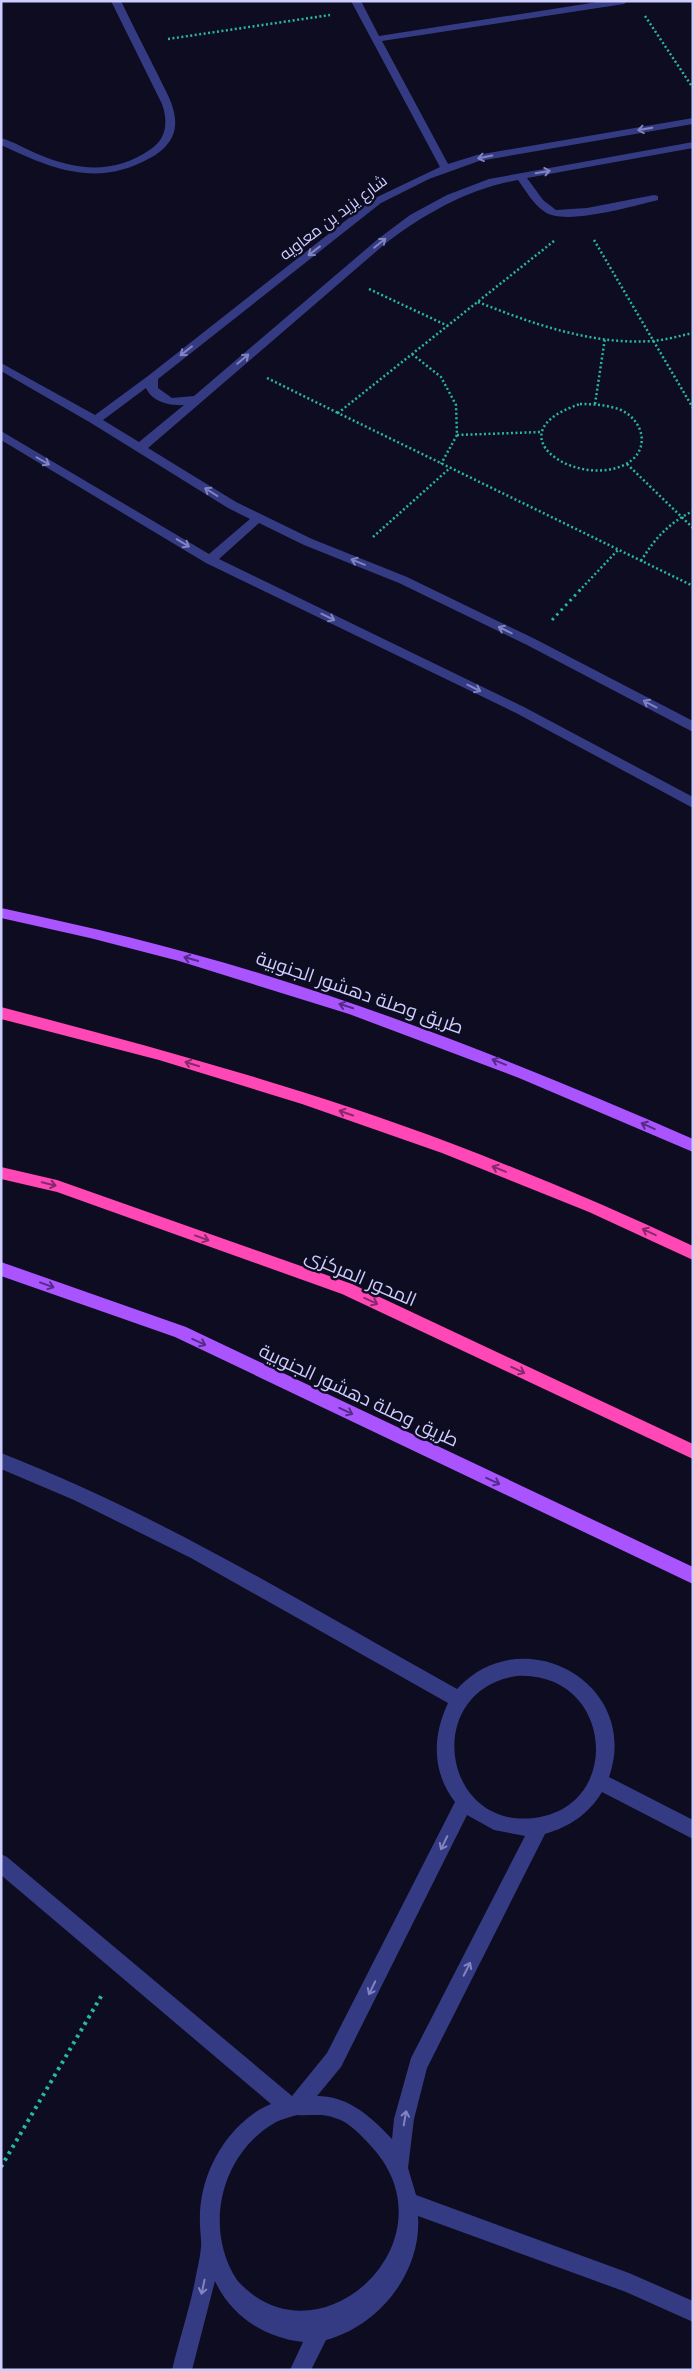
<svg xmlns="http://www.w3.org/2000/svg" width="694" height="2371" font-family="Mulish,Cairo,sans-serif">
<rect width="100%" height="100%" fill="#0d0c21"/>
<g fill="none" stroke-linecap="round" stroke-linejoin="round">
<path stroke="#28b89e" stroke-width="2.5" stroke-dasharray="2 2.5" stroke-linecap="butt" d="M645 16 693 88
M168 39 330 15
M594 240 693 408
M554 241 338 413 693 586
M369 289 448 326
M478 302C533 324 592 345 652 341 666 340 679 336 693 333
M412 354 441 377 456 405 457 435 441 464
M267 378 338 413
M580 404C594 404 608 405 621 410 646 422 650 453 624 465 575 488 492 433 580 404Z
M595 404 605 338
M457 435 541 432
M627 464 693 528
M373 537 450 468
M641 561C655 538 669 523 693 511
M579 591 618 550"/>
<path stroke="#28b89e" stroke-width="3" stroke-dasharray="2.5 4" stroke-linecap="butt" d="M552 620 580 590"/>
<path stroke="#28b89e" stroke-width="4" stroke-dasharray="3 4.5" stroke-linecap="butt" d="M1 2167 103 1993"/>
<path fill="#353b83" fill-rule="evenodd" d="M111 1H121C133 26 146 51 159 77 165 90 174 104 175 119 177 137 165 150 150 158 97 188 52 169 1 145V138C15 142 27 150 40 155 78 171 116 174 151 149 167 138 168 121 162 104Z
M351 1H361L379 36 604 1H628L624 4 382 41 448 164 477 155 693 118V124L479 161 429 179 381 203 158 379V388L172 398 194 396 378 239 410 215 447 195 489 179 693 142V148L527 178 543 200 556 210 587 208 654 195 658 196V200C633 206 565 226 545 212 533 204 526 191 518 180 468 189 426 213 386 243L148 448 236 502 312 539 407 577 535 639 693 721V732L527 645 399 583 304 545 259 523 219 559 524 707 693 797V808L516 713 206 563 1 440V431L209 554 250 519 228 508 91 423 1 371V363L95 415 148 376 373 199 440 167ZM146 388C152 402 170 406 184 405L139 442 103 420Z
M1 1453C161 1515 308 1606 457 1689 523 1617 642 1684 609 1777L693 1820V1839L602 1792C589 1814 569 1827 545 1834L427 2068 414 2119 408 2168 416 2195 629 2273 693 2301V2322L626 2292 418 2216C422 2272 379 2326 326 2340L311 2370H290L303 2342C265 2338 231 2316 215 2281L192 2370H172C179 2340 189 2311 195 2281 197 2269 202 2252 201 2240 200 2227 199 2215 201 2202 206 2162 234 2119 271 2104L1 1875V1854L7 1857 292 2096 327 2053 455 1802C432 1772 432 1737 448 1703L191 1558 74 1500 1 1469ZM517 1676C613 1671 625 1807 534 1818 441 1829 422 1690 517 1676ZM467 1815 494 1830 525 1836 411 2058 394 2119 392 2139C371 2117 349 2096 317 2096L341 2067ZM297 2115C309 2116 323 2113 335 2118 349 2122 360 2134 370 2145 460 2240 317 2371 237 2280 203 2228 221 2153 276 2122 282 2119 290 2117 297 2115Z"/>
<path fill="#aa54ff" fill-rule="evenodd" d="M1 908C90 927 178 948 265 975 411 1020 553 1078 693 1139V1152L519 1078 349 1014 179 961 90 938 1 918Z
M1 1262 186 1327 693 1567V1584L175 1337 1 1276Z"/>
<path fill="#ff48b5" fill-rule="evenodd" d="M1 1007C153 1047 306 1088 453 1144 534 1175 614 1209 693 1246V1260L589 1212 442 1153 302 1104 159 1060 1 1019Z
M1 1167 57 1180 352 1284 693 1444V1459L342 1294 57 1192 1 1179Z"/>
</g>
<defs><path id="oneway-shaft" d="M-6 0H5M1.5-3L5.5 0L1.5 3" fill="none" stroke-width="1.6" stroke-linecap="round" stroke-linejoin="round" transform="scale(1.25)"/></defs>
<g stroke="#8184c1">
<use href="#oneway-shaft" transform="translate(645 129) rotate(170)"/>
<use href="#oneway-shaft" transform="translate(485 157) rotate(169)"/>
<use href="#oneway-shaft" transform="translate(543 172) rotate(-10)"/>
<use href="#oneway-shaft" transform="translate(380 243) rotate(-39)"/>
<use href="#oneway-shaft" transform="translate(314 251) rotate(142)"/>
<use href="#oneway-shaft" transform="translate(186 351) rotate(142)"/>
<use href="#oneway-shaft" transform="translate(243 359) rotate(-40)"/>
<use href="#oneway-shaft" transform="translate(43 461) rotate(30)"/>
<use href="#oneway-shaft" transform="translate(211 492) rotate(-148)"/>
<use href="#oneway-shaft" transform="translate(183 543) rotate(31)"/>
<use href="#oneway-shaft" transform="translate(358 562) rotate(-158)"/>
<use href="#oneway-shaft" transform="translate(328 617) rotate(26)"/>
<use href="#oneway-shaft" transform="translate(505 630) rotate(-154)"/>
<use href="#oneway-shaft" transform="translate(474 688) rotate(26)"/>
<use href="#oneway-shaft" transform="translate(650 704) rotate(-152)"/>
<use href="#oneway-shaft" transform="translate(444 1843) rotate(116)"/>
<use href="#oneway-shaft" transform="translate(467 1969) rotate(-63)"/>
<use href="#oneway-shaft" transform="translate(372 1988) rotate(116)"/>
<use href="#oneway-shaft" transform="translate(405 2118) rotate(-80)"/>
<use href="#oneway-shaft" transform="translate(203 2287) rotate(102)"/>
</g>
<g stroke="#542c85">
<use href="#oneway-shaft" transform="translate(191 959) rotate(-164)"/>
<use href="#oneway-shaft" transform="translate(346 1006) rotate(-162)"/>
<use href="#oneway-shaft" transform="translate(499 1062) rotate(-158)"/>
<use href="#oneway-shaft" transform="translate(648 1126) rotate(-156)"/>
<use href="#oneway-shaft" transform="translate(47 1285) rotate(20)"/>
<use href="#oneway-shaft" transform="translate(199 1342) rotate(25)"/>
<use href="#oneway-shaft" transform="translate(346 1411) rotate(25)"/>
<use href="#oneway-shaft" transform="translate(493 1481) rotate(25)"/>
</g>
<g stroke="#862a6b">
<use href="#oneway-shaft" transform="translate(192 1064) rotate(-163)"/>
<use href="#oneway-shaft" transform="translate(346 1113) rotate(-161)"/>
<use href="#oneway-shaft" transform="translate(499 1169) rotate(-158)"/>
<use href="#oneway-shaft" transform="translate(49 1184) rotate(13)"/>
<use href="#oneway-shaft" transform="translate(649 1232) rotate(-155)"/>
<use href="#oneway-shaft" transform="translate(202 1238) rotate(20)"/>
<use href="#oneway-shaft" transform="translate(371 1301) rotate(25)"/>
<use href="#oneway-shaft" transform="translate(518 1370) rotate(25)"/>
</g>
<g text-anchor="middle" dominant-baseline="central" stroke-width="5" stroke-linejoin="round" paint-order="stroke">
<g font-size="16" fill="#cdcdff" stroke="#0d0c21">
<text transform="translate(333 217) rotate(-37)">شارع يزيد بن معاويه</text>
</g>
<g font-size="19" fill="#cdcdff" stroke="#0d0c21">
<text transform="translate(360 992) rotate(19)">طريق وصلة دهشور الجنوبية</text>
<text transform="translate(361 1277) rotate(23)">المحور المركزى</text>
<text transform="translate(359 1395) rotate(25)">طريق وصلة دهشور الجنوبية</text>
</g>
</g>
<rect width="694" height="2371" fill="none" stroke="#cdcdff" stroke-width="5"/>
</svg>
